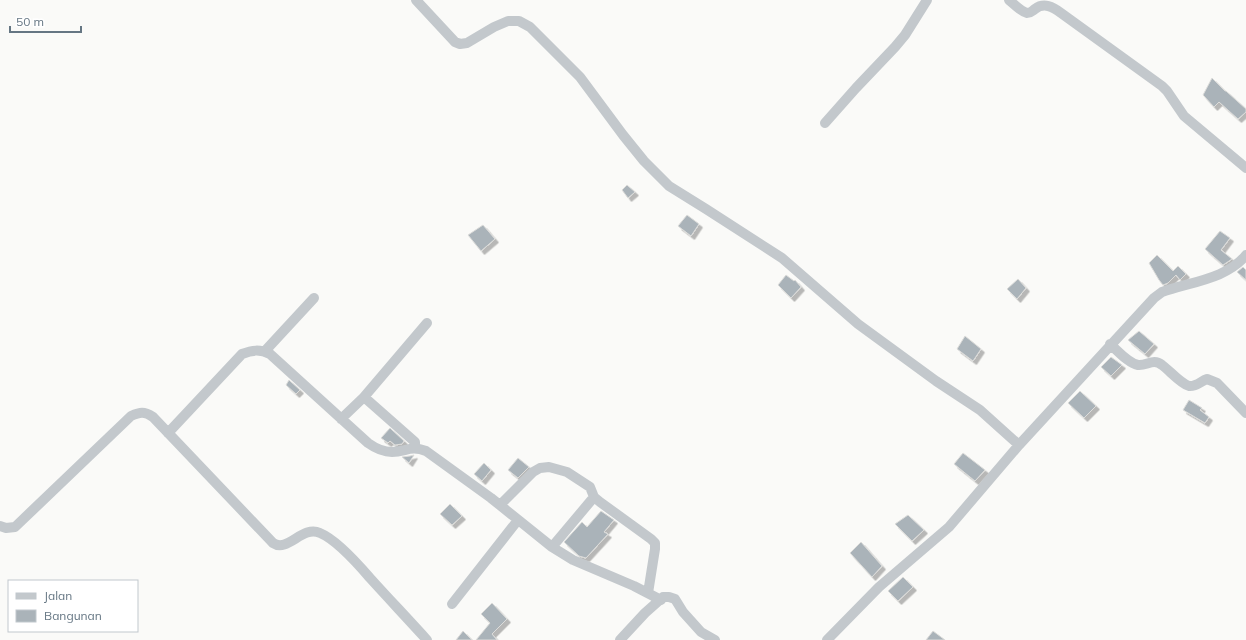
<svg xmlns="http://www.w3.org/2000/svg" width="1246" height="640" font-family="Mulish,sans-serif">
<defs>
<filter id="shadow"><feDropShadow dx="3.5" dy="3.5" stdDeviation="0" flood-color="#0004"/></filter>
</defs>
<rect width="100%" height="100%" fill="#fafaf8"/>
<path fill="#aab3b9" stroke="#dcdcda" filter="url(#shadow)" d="M1212 78 1225 91H1226L1246 109V112L1238 119 1219 102 1214 107 1203 95Z
M627 185 635 192 628 198 622 190Z
M687 215 699 224 691 236 678 226Z
M483 225 495 239 481 251 468 235Z
M1220 231 1230 238 1221 250 1232 259 1223 265 1205 249Z
M1157 255 1173 271 1178 266 1186 274 1180 280 1176 275 1168 283 1163 285 1159 280 1149 263Z
M1243 267 1246 270V280L1237 272Z
M786 275 794 281 795 280 801 287 791 298 778 285Z
M1018 279 1026 288 1017 299 1007 289Z
M1139 331 1154 344 1145 354 1128 340Z
M965 336 981 349 973 361 957 349Z
M1111 357 1122 365 1111 376 1101 367Z
M289 380 300 390 296 394 286 385Z
M1080 391 1096 406 1084 418 1068 403Z
M1189 400 1202 408 1200 410 1209 417 1205 423 1183 410Z
M390 428 404 441 402 444 395 445 390 441 388 443 381 438Z
M963 453 985 470 975 481 954 464Z
M414 455 409 463 402 457 410 456Z
M518 458 529 467 518 478 508 470Z
M484 463 491 470 482 481 474 474Z
M450 504 462 516 452 525 440 514Z
M601 511 614 520 604 532 608 534 586 558 579 556 564 542 582 522 587 527Z
M908 515 924 530 912 541 895 524Z
M861 542 882 566 872 577 850 553Z
M903 577 913 587 898 601 888 591Z
M492 603 507 619 492 634 497 640H476L490 623 481 614Z
M463 631 472 640H456Z
M933 631 945 640H926Z"/>
<g fill="none" stroke-linecap="round" stroke-linejoin="round">
<path stroke="#c3c8cc" stroke-width="10" d="M416 0 455 42 460 44 467 43 494 27 508 21H519L530 27 580 77 623 135 644 161 669 186 706 209 782 258 858 324 936 381 980 410 1019 445
M1009 0C1014 4 1020 11 1027 13 1031 13 1032 11 1035 9 1044 2 1053 7 1061 13L1162 86 1167 91 1184 116 1246 168
M825 123 856 88 895 47 905 35 927 0
M1110 344C1118 351 1128 363 1138 365 1147 366 1153 358 1162 365 1169 370 1181 384 1189 386 1196 387 1201 381 1207 379L1217 383 1246 413
M265 351 314 298
M364 397 427 323
M341 419 364 397 415 442V448
M168 433 242 354C252 350 260 349 270 354L368 443C375 448 383 452 392 452 406 452 410 445 426 451L491 498 552 547 573 560 634 586 661 600
M500 505 533 472 540 468 549 467 567 472 590 487 594 497 600 502 651 539 655 543V549L648 593
M0 526 6 528 15 527 131 416C140 412 144 411 153 417L273 543C288 553 302 525 320 533 337 540 358 564 370 578 389 599 408 619 427 640
M552 547 594 497
M452 604 518 520
M620 640 645 613 663 597H669L675 599 683 612 701 632 715 640
M827 640 879 587 949 527 1019 445 1154 298 1162 292C1190 282 1227 279 1246 255"/>
</g>
<rect x="8" y="580" width="130" height="52" fill="#ffffff" stroke="#c1c8cd"/>
<rect x="16" y="593" width="20" height="6" fill="#c3c8cc" stroke="#c1c8cd"/>
<text x="44" y="600" font-size="12" fill="#657683">Jalan</text>
<rect x="16" y="610" width="20" height="12" fill="#aab3b9" stroke="#c1c8cd"/>
<text x="44" y="620" font-size="12" fill="#657683">Bangunan</text>
<path d="M10 26v6h71v-6" fill="none" stroke="#657683" stroke-width="2"/>
<text x="16" y="26" font-size="12" fill="#657683" stroke="#ffffff" stroke-width="3" paint-order="stroke">50 m</text>
</svg>
